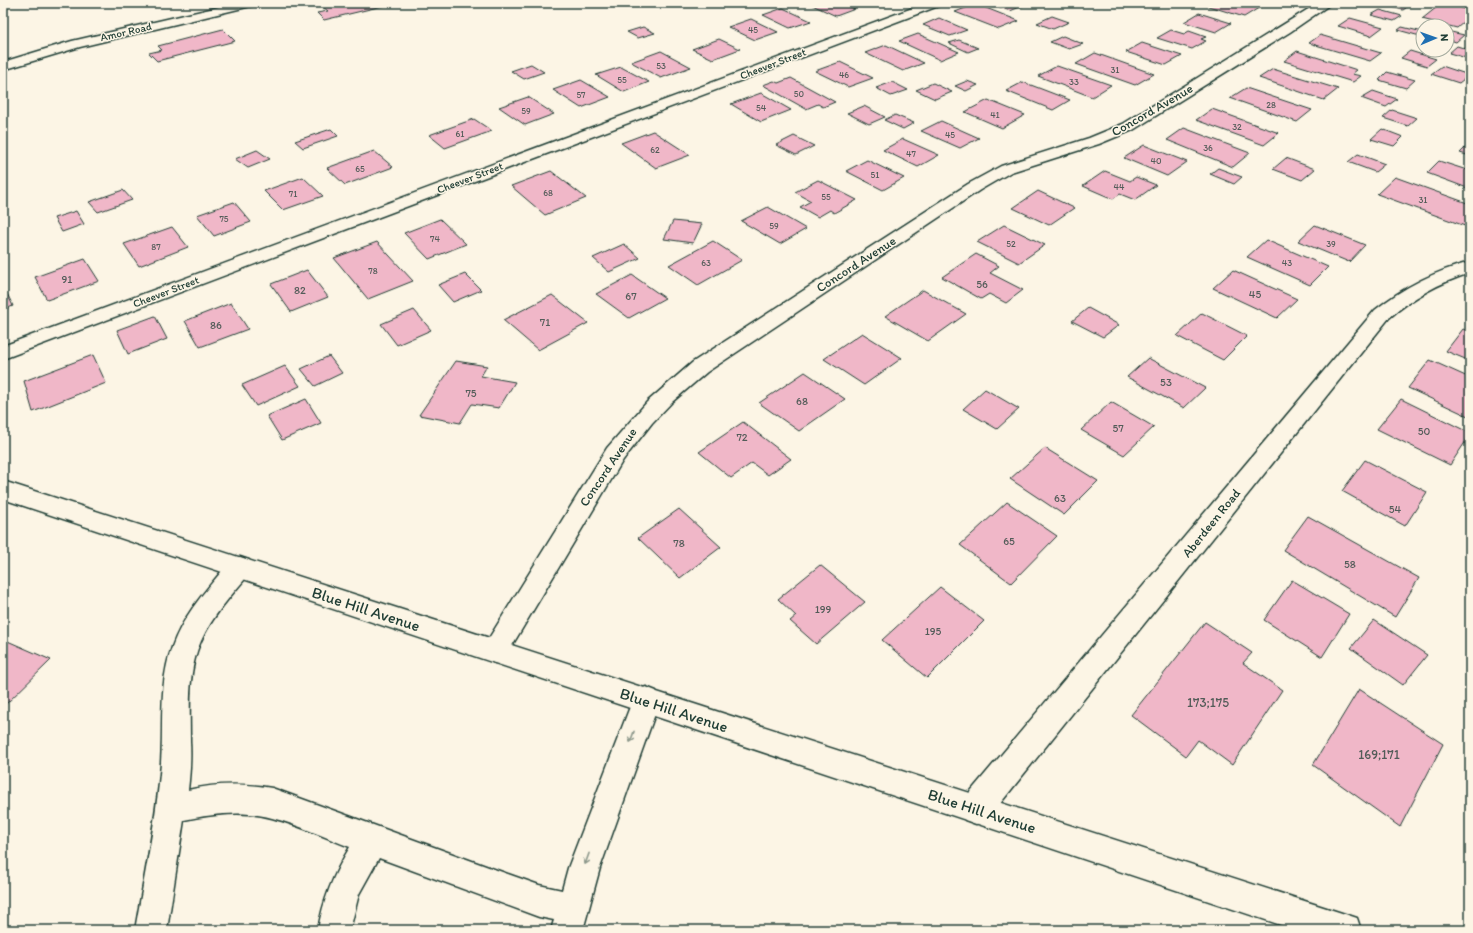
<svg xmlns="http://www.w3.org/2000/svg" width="1473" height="933" font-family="Itim,sans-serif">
<rect width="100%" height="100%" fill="#fcf5e5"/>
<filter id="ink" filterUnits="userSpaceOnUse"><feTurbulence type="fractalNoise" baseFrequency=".025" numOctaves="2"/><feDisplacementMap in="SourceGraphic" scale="8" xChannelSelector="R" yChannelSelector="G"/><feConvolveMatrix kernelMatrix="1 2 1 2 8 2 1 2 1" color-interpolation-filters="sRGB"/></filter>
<g filter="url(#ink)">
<path fill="#f0b7c8" stroke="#1f3d34" d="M336 3H395L324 20 317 13 328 11 322 6Z
M808 3H841L855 9 836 16Z
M989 3H1030L1010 11Z
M1209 3H1251L1262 6 1244 17 1205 5Z
M1377 3H1413L1403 10Z
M1442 3 1470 10V17L1457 28 1422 19Z
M976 4 1019 21 999 29 955 12Z
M783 8 811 21 790 28 763 15Z
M1380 10 1402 16 1394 21 1371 15Z
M1199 13 1231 23 1216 32 1184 22Z
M1052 16 1069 22 1053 29 1037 23Z
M939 18 967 30 950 36 923 25Z
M1350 18 1383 27 1371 36 1338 26Z
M751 19 778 32 755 40 728 27Z
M643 27 655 33 638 38 627 32Z
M1402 27 1423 32V34L1420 36 1398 30Z
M223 29 235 41 157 61 149 53 162 50 158 46Z
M1171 30 1184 34 1189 31 1206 37 1201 39 1206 41 1192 49 1157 38Z
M1447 31 1464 35 1456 42 1447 39Z
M918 34 959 52 940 60 899 41Z
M1320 35 1381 53 1370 61 1309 43Z
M1063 36 1083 44 1069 49 1050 42Z
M719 39 740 49 713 59 692 49Z
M959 40 978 48 968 52 949 43Z
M1142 43 1182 56 1166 65 1126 52Z
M886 45 924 63 903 71 865 53Z
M1457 46 1470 50V59L1449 53Z
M661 51 691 67 661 78 631 62Z
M1297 51 1357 70 1352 74 1361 76 1353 82 1284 61Z
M1410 51 1436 59 1427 66 1401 58Z
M1095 53 1154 74 1135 85 1076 64Z
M840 62 873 78 848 87 815 71Z
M531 64 544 72 524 79 511 71Z
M1057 66 1111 85 1092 97 1038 76Z
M1442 66 1469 75 1459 83 1431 74Z
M621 67 649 82 624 92 596 75Z
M1273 69 1338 89 1324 100 1259 78Z
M1387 72 1415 80 1406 88 1379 80Z
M791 78 835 102 823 107 818 104 806 109 763 85 774 81 778 83Z
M581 80 610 97 581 108 553 90Z
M967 81 978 85 966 91 955 86Z
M892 82 908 90 891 96 876 88Z
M1023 82 1070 100 1053 110 1006 91Z
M933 83 952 92 935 99 916 90Z
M1246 88 1312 110 1297 122 1230 98Z
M1373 91 1397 99 1386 107 1361 98Z
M761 93 791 110 761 122 731 104Z
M528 97 554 114 525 125 499 107Z
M988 100 1025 115 1002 128 965 112Z
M864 106 885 117 869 124 847 113Z
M1212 109 1279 133 1264 145 1196 120Z
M1392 110 1417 118 1408 126 1383 118Z
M895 115 914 123 903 129 884 120Z
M474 119 492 131 445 148 429 135Z
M941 121 979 138 960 148 921 131Z
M1184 128 1250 153 1233 167 1167 140Z
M331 129 338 136 303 148 295 141Z
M1382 129 1403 137 1394 146 1371 139Z
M653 131 690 155 656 168 621 143Z
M794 136 814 146 796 155 776 145Z
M903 139 939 155 918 167 883 150Z
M1470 143V156L1460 153Z
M1144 145 1187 162 1167 176 1124 158Z
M257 150 270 159 248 168 235 159Z
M374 151 393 167 345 185 327 168Z
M1358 154 1385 164 1375 172 1348 162Z
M1286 158 1315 169 1302 180 1273 169Z
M867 160 904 178 883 190 846 171Z
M1439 161 1470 171V189L1427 173Z
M1218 168 1242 177 1234 184 1210 174Z
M551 171 586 198 545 215 511 186Z
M1105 171 1130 181 1136 177 1156 185 1135 200 1120 194 1113 199 1083 186Z
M303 177 323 196 283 210 264 191Z
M1395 177 1470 204V220L1465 226 1377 194Z
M818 180 857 200 834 213 830 210 818 217 800 207 811 201 795 192Z
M123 190 132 200 98 212 89 202Z
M1038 191 1074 208 1049 225 1013 208Z
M234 202 251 222 214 236 197 215Z
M768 207 806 229 780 244 741 221Z
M76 211 84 224 62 232 54 218Z
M440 219 466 244 429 259 404 233Z
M673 221 702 224 693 243 664 239Z
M1004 225 1045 245 1019 263 977 242Z
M1315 225 1365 245 1349 262 1298 241Z
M172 227 188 247 139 266 124 244Z
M1266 240 1328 267 1310 285 1247 257Z
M713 241 742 260 698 285 669 265Z
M377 242 413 281 368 299 334 258Z
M624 244 640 258 609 272 593 258Z
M976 254 999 266 990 273 1023 290 1006 303 989 294 981 299 942 277Z
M85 259 99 281 47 300 35 277Z
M307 270 328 297 291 312 271 284Z
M1233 270 1297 299 1277 318 1213 288Z
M465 274 481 290 453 302 438 285Z
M632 275 665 298 629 318 596 294Z
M3 285 13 306 3 310Z
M923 290 966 314 928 341 885 316Z
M552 295 588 323 538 350 503 320Z
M231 303 248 329 200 347 185 321Z
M1088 308 1119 325 1103 337 1072 321Z
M414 310 431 330 397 345 381 324Z
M1202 313 1247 336 1223 360 1177 336Z
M155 316 167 339 128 354 117 330Z
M1463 329 1470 332V361L1446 351Z
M862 333 902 358 864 385 824 359Z
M93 355 106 383 33 412 24 381Z
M329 356 342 373 315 386 301 369Z
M1148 358 1205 388 1184 408 1127 377Z
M1430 360 1470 378V417L1408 388Z
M456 361 487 366 481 376 515 382 499 408 472 404 460 423 419 415Z
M285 366 300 386 256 406 242 385Z
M805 372 845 399 799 431 759 403Z
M985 389 1019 409 997 429 963 409Z
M306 399 321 423 282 440 267 416Z
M1401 399 1470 433V435L1450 465 1377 429Z
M1111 402 1154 427 1124 455 1081 430Z
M743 422 791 459 768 475 752 463 731 478 699 452Z
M1045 448 1098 481 1064 515 1010 479Z
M1365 460 1427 492 1405 526 1342 491Z
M1007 502 1057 536 1011 583 960 545Z
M679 509 721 547 680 578 638 538Z
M1308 516 1419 578 1395 617 1283 550Z
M820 565 865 602 816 644 790 621 796 616 778 599Z
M1292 580 1349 614 1322 657 1264 620Z
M940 587 984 621 927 678 882 640Z
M1374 620 1427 655 1403 685 1351 648Z
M1205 622 1252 653 1243 663 1282 690 1232 765 1198 740 1186 756 1131 715Z
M3 639 51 660 3 707Z
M1359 689 1443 744 1400 827 1313 765Z"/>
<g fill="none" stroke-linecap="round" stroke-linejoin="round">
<defs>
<path id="service" d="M240 557 249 560 252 567 249 574C232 595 212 616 201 641 187 672 190 708 190 741 191 757 190 773 188 790 217 783 243 783 272 788L505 873 539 885 562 890 568 868 636 691 646 687 656 691 660 700 600 868 583 930H551L554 920 539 917 379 858 359 894 350 930H318C323 900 334 873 350 847 324 837 299 825 272 818 244 810 213 814 184 820L167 930H135C144 878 155 826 160 774 165 732 157 688 172 647 184 613 209 587 231 560Z"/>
<path id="minor" d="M236 3H257L255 5 251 6 80 47 3 70V62L72 41Z
M926 3H943L941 5 3 359V346Z
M1318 3H1332L1290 32 1133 130 1099 144 1011 172 980 190 707 372 672 402 652 423 623 460 504 659 495 663 486 659 482 651 486 643 607 448 647 402 693 362 968 184 1001 166 1089 138 1123 124Z
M1470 262V273C1439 283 1413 297 1389 318L987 820 976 824 965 820 961 809 965 798 1375 310C1404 287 1435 271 1470 262Z"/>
<path id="trunk" d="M3 481 1345 914 1357 918 1361 930H1296L3 499Z"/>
</defs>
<use href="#service" stroke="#1f3d34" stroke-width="3"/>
<use href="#minor" stroke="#1f3d34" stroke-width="3"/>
<use href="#trunk" stroke="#1f3d34" stroke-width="3"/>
<use href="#service" fill="#fcf5e5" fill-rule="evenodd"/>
<use href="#minor" fill="#fcf5e5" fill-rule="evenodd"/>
<use href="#trunk" fill="#fcf5e5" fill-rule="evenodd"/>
</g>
<defs><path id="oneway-shaft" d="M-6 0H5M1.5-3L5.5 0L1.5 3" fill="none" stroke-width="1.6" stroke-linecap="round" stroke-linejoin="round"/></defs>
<g stroke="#8e998c">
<use href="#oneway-shaft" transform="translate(632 737) rotate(110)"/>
<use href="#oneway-shaft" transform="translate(587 859) rotate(110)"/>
</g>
</g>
<g text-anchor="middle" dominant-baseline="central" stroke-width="3" stroke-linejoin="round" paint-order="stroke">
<g font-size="9" fill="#535c59">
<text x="753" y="29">45</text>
<text x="661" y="65">53</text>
<text x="1115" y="69">31</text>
<text x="844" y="74">46</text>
<text x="622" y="79">55</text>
<text x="1074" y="81">33</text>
<text x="799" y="93">50</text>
<text x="581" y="94">57</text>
<text x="1271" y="104">28</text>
<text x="761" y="107">54</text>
<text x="526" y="110">59</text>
<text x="995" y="114">41</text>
<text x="1237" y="126">32</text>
<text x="460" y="133">61</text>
<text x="950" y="134">45</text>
<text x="1208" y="147">36</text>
<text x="655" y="149">62</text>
<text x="911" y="153">47</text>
<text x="1156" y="160">40</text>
<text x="360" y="168">65</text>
<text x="875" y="174">51</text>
<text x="1119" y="186">44</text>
<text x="548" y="192">68</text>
<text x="293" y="193">71</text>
<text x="826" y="196">55</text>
<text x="1423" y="199">31</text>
<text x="224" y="218">75</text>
<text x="774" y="225">59</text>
<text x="435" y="238">74</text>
<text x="1011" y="243">52</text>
<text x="1331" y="243">39</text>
<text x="156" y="246">87</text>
<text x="706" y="262">63</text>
<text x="1287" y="262">43</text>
<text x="373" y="270">78</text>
</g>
<g font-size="11" fill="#1f3d34" stroke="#fcf5e5">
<text transform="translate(126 32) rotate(-13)">Amor Road</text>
<text transform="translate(773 64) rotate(-21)">Cheever Street</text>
<text transform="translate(470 178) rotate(-21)">Cheever Street</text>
<text transform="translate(166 292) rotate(-21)">Cheever Street</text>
</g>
<g font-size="11" fill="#535c59">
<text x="67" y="279">91</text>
<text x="982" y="284">56</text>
<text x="300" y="290">82</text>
<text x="1255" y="294">45</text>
<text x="631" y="296">67</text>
<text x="545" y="322">71</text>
<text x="216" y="325">86</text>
<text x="1166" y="382">53</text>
<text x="471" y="393">75</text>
<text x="802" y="401">68</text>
<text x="1118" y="428">57</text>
<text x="1424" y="431">50</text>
<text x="742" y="437">72</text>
<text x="1060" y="498">63</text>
<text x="1395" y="509">54</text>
<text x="1009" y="541">65</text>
<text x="679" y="543">78</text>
<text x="1350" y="564">58</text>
<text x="823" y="609">199</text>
<text x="933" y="631">195</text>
</g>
<g font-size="13" fill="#1f3d34" stroke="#fcf5e5">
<text transform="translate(1152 110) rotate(-30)">Concord Avenue</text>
<text transform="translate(856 264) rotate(-33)">Concord Avenue</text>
<text transform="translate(608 467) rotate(-56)">Concord Avenue</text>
<text transform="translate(1211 523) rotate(-51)">Aberdeen Road</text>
</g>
<g font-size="13" fill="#535c59">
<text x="1208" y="702">173;175</text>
<text x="1379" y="754">169;171</text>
</g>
<g font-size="16" fill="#1f3d34" stroke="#fcf5e5">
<text transform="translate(366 609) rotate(18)">Blue Hill Avenue</text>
<text transform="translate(674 710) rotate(18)">Blue Hill Avenue</text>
<text transform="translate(982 811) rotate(18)">Blue Hill Avenue</text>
</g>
</g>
<rect width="1473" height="933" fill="none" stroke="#fcf5e5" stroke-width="16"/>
<rect x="8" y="8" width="1457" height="917" fill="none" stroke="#1f3d34" stroke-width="1.5" filter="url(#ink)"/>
<g transform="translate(1435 38) rotate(88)"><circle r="19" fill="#fcf5e5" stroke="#a4ab9e"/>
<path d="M0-3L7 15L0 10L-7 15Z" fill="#1f6fb2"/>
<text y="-6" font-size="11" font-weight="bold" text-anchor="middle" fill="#1f3d34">N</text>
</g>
</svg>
